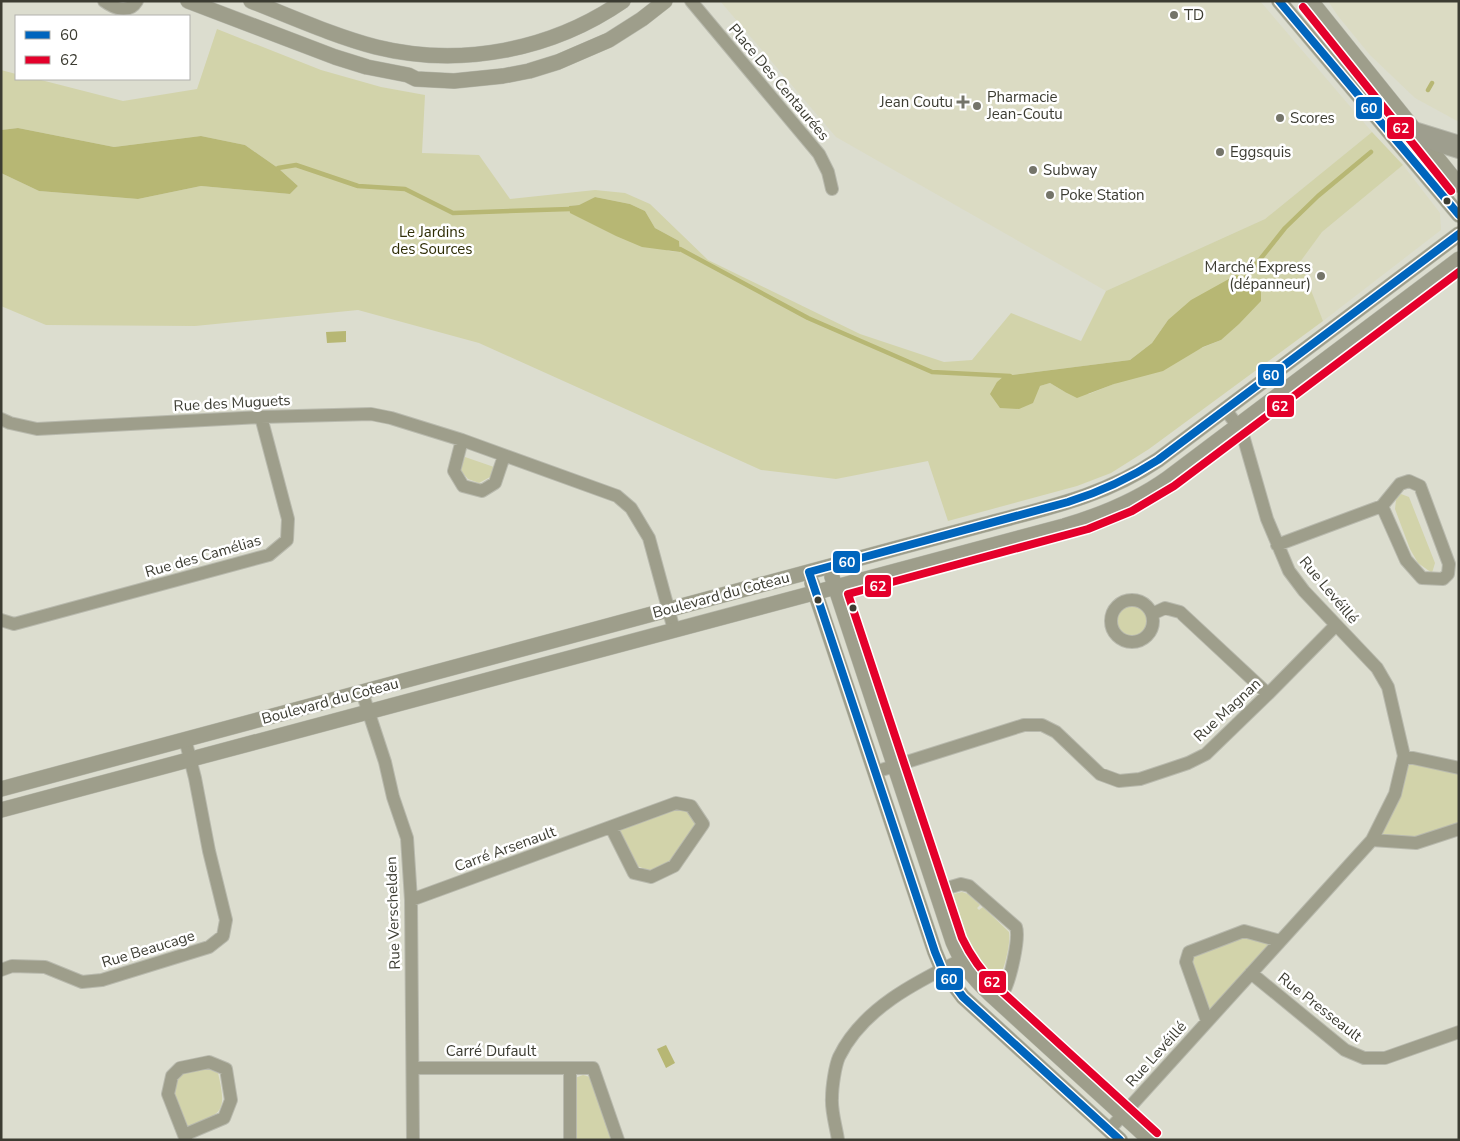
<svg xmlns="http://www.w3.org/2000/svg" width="1460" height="1141" font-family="'Nunito Sans',sans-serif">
<rect width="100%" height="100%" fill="#dcddcf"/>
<path fill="#dbdbc3" d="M720 1H1260L1372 132 1265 219 1106 291 836 137Z
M1328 1H1459V122L1415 98 1370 55 1338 16Z
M1403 165 1440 213 1441 230 1323 321 1299 262 1322 232Z"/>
<path fill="#d2d3aa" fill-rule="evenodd" d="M217 29 321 70 381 87 425 95 422 153 479 155 510 199 595 190 625 193 650 204 708 260 860 334 944 362 972 360 1011 313 1081 341 1106 291 1265 219 1372 132 1403 165 1322 232 1300 262 1323 321 1149 449 1111 473 1077 486 948 521 928 461 836 479 761 470 479 343 358 310 195 326 46 325 1 306V173L39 191 138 199 201 186 290 194 298 186 278 168 245 145 201 136 114 147 18 128 1 130V70L16 74V79H37L123 101 197 89ZM595 197 630 204 645 211 655 228 679 241 680 252 669 251 569 206 579 205ZM1168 320 1221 340 1089 394 1065 392 1050 383 1040 386 1004 376 1130 360 1152 343Z
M465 457 494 467 490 477 479 483 468 479 460 470Z
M1401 494 1409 497 1435 563 1432 573 1418 563 1410 549 1395 509 1396 500Z
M1116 621a16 16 0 1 1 32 0a16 16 0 1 1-32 0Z
M1405 762 1459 772V826L1414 841 1378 837Z
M678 807 688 810 698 823 672 861 651 871 637 866 618 830Z
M962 892 968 894 980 905 977 908 979 910 983 907 1009 932C1011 943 1004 973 997 981H989C966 963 953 927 947 899L950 895Z
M1242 934 1276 941 1209 1016 1188 963 1191 955Z
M205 1068 218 1073C227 1112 223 1113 188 1128L175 1095 176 1078 183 1073Z
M583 1075 590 1077 614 1140H573L575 1078Z"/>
<path fill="#b7b774" d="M18 128 114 147 201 136 245 145 278 168 298 186 290 194 201 186 138 199 39 191 1 173V130Z
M595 197 630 204 645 211 655 228 679 241 680 252 642 247 616 236 570 213 569 206 579 205Z
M1236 275 1246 278 1261 292V301L1239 324 1221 340 1203 347 1163 371 1114 384 1077 398 1065 392 1050 383 1040 386 1033 403 1019 409 1000 408 990 394 997 382 1004 376 1130 360 1152 343 1168 320 1191 300Z
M346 331V342L327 343 326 332Z
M666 1045 675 1063 666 1068 657 1049Z"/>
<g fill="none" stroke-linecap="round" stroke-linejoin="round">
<path stroke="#b7b774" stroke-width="4.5" d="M1428 90 1432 83
M278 168 296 165 358 186 405 189 453 213 570 209
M680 249 808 318 932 372 1010 376
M1242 282 1285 228 1318 196 1371 152"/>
<defs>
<path id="minor" d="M104 1C115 9 129 14 137 1
M691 1 819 154 828 172 832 189
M1 419 10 423 37 429 261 417 371 414 391 418 462 440 617 496 631 508 649 538 674 630
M462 440 454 471 463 486 482 491 495 483 504 456
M1277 545 1382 506 1400 484 1409 481 1420 486 1449 564 1448 574 1443 579 1422 578 1406 560 1382 506
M1111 621a21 21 0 1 1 42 0a21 21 0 1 1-42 0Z
M1152 614 1165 608 1180 612 1268 694
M1 620 14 624 269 555 287 540 288 519 261 417
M362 692 385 762 393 797 407 838 411 900 413 1140
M1404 756 1459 768
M875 772 1024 725H1042L1056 732 1100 774 1119 781 1140 779 1188 763 1206 754 1268 694 1336 625
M1372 840 1416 843 1459 829
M937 891 961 884 969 886 1016 927C1020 938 1010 980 1004 991 1003 995 1000 998 997 1001
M411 900 676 803 691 806 703 824 674 866 651 877 634 873 611 827
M1 970 12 966 45 967 82 982 102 980 209 947 223 936 226 920 209 851 195 778 185 739
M1251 973 1345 1050 1364 1058H1385L1459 1032
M1207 1021 1186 962 1189 952 1244 931 1280 941
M413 1068H593L618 1140
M1109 1130 1372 840 1395 794 1404 756 1388 687 1377 668 1304 591 1289 571 1267 519 1242 432 1225 409
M184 1135 224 1118 231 1100 226 1069 209 1062 180 1068 172 1076 168 1094 186 1140
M570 1140V1068
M838 1140C836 1126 831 1111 832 1098 832 1087 835 1066 839 1057 862 1009 916 982 961 960"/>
<path id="tertiary" d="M188 1 335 57 367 67 408 75 416 79 454 81 503 76 529 71 558 62 609 40 642 19 665 1
M251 1C292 17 334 36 376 47 461 68 552 50 623 1
M1279 1 1459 215
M1311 1 1459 185
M832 577 953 942C963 965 971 976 990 994L1150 1140
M812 583 935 952 942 969 963 997 1120 1140
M1 789 983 525C1046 508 1103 497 1158 460L1459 234
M1 810 1064 526C1101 515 1136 501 1168 478L1459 259"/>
<path id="motorway" d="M1417 134 1459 147"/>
</defs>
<use href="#minor" stroke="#b8b9ad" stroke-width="14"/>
<use href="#tertiary" stroke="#b8b9ad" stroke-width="16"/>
<use href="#motorway" stroke="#b8b9ad" stroke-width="24"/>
<use href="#minor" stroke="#9e9e8b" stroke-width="12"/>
<use href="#tertiary" stroke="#9e9e8b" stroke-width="15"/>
<use href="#motorway" stroke="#9e9e8e" stroke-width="22"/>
<defs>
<path id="bus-1" d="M1279 1 1459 215
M1120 1140 963 997 942 969 935 952 809 572 1068 502C1100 492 1130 478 1158 460L1459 234"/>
<path id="bus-2" d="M1303 7 1451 191
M1157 1133 997 987C982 972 971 957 962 938L848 594 1088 529 1132 511 1174 486 1459 272"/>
</defs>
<use href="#bus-1" stroke="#fff" stroke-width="11"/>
<use href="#bus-2" stroke="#fff" stroke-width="11"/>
<use href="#bus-1" stroke="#0065bd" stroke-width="8"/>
<use href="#bus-2" stroke="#e4002b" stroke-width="8"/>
</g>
<g fill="#747469" stroke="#fff" stroke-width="2">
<circle cx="1174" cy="15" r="5"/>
<path d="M960.5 94.5h5v5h5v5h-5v5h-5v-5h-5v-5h5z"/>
<circle cx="977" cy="106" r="5"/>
<circle cx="1280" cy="118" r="5"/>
<circle cx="1220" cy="152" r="5"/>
<circle cx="1033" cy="170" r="5"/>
<circle cx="1050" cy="195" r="5"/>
<circle cx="1321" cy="276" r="5"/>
</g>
<g fill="#3c3c32" stroke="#fff" stroke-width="2">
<circle cx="1447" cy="201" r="4.5"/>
<circle cx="818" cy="600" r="4.5"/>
<circle cx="853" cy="608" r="4.5"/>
</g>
<g text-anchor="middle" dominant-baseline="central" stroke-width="5" stroke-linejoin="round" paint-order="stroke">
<g font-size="15" fill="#3c3c32" stroke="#fff" text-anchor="start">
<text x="1184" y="15">TD</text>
<text x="987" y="97">Pharmacie<tspan x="987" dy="17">Jean-Coutu</tspan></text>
<text x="953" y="102" text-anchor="end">Jean Coutu</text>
<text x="1290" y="118">Scores</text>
<text x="1230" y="152">Eggsquis</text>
<text x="1043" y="170">Subway</text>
<text x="1060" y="195">Poke Station</text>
<text x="1311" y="267" text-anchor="end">Marché Express<tspan x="1311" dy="17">(dépanneur)</tspan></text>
</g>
<g font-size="15" fill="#3c3c32" stroke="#fff">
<text transform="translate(779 82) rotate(50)">Place Des Centaurées</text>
<text transform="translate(232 403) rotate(-3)">Rue des Muguets</text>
<text transform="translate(203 556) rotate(-16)">Rue des Camélias</text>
<text transform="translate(1329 590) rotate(50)">Rue Levéillé</text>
<text transform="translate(721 595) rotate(-15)">Boulevard du Coteau</text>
<text transform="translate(330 701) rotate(-15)">Boulevard du Coteau</text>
<text transform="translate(1227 710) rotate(-43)">Rue Magnan</text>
<text transform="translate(505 849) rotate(-20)">Carré Arsenault</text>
<text transform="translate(393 913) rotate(-92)">Rue Verschelden</text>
<text transform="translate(148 949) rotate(-17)">Rue Beaucage</text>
<text transform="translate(1320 1007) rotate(38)">Rue Presseault</text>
<text x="491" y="1051">Carré Dufault</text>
<text transform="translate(1156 1054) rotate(-48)">Rue Levéillé</text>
</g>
<g font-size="15" fill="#2e2d05" stroke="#fff">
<text x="432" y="232">Le Jardins<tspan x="432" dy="17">des Sources</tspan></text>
</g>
</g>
<g stroke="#fff" stroke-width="2">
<rect x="1355" y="96" width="28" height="24" rx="5" fill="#0065bd"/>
<rect x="1386" y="116" width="29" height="24" rx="5" fill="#e4002b"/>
<rect x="1257" y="363" width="28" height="24" rx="5" fill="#0065bd"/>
<rect x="1266" y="394" width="29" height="24" rx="5" fill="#e4002b"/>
<rect x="832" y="550" width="29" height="24" rx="5" fill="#0065bd"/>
<rect x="864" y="574" width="28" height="24" rx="5" fill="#e4002b"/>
<rect x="935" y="967" width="29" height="24" rx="5" fill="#0065bd"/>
<rect x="978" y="970" width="29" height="24" rx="5" fill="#e4002b"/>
</g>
<g font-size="14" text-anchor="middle" font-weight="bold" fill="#fff">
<text x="1369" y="113">60</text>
<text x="1401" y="133">62</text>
<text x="1271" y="380">60</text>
<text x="1280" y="411">62</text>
<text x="847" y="567">60</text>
<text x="878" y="591">62</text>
<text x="949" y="984">60</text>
<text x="992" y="987">62</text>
</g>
<rect width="1460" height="1141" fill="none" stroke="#3c3c32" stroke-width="5"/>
<rect x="15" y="15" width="175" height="65" fill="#ffffff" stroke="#b1b1ad"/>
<rect x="25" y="31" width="25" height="8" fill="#0065bd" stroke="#b1b1ad"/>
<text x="60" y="40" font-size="15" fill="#3c3c32">60</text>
<rect x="25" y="56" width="25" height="8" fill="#e4002b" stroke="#b1b1ad"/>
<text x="60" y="65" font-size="15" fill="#3c3c32">62</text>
</svg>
